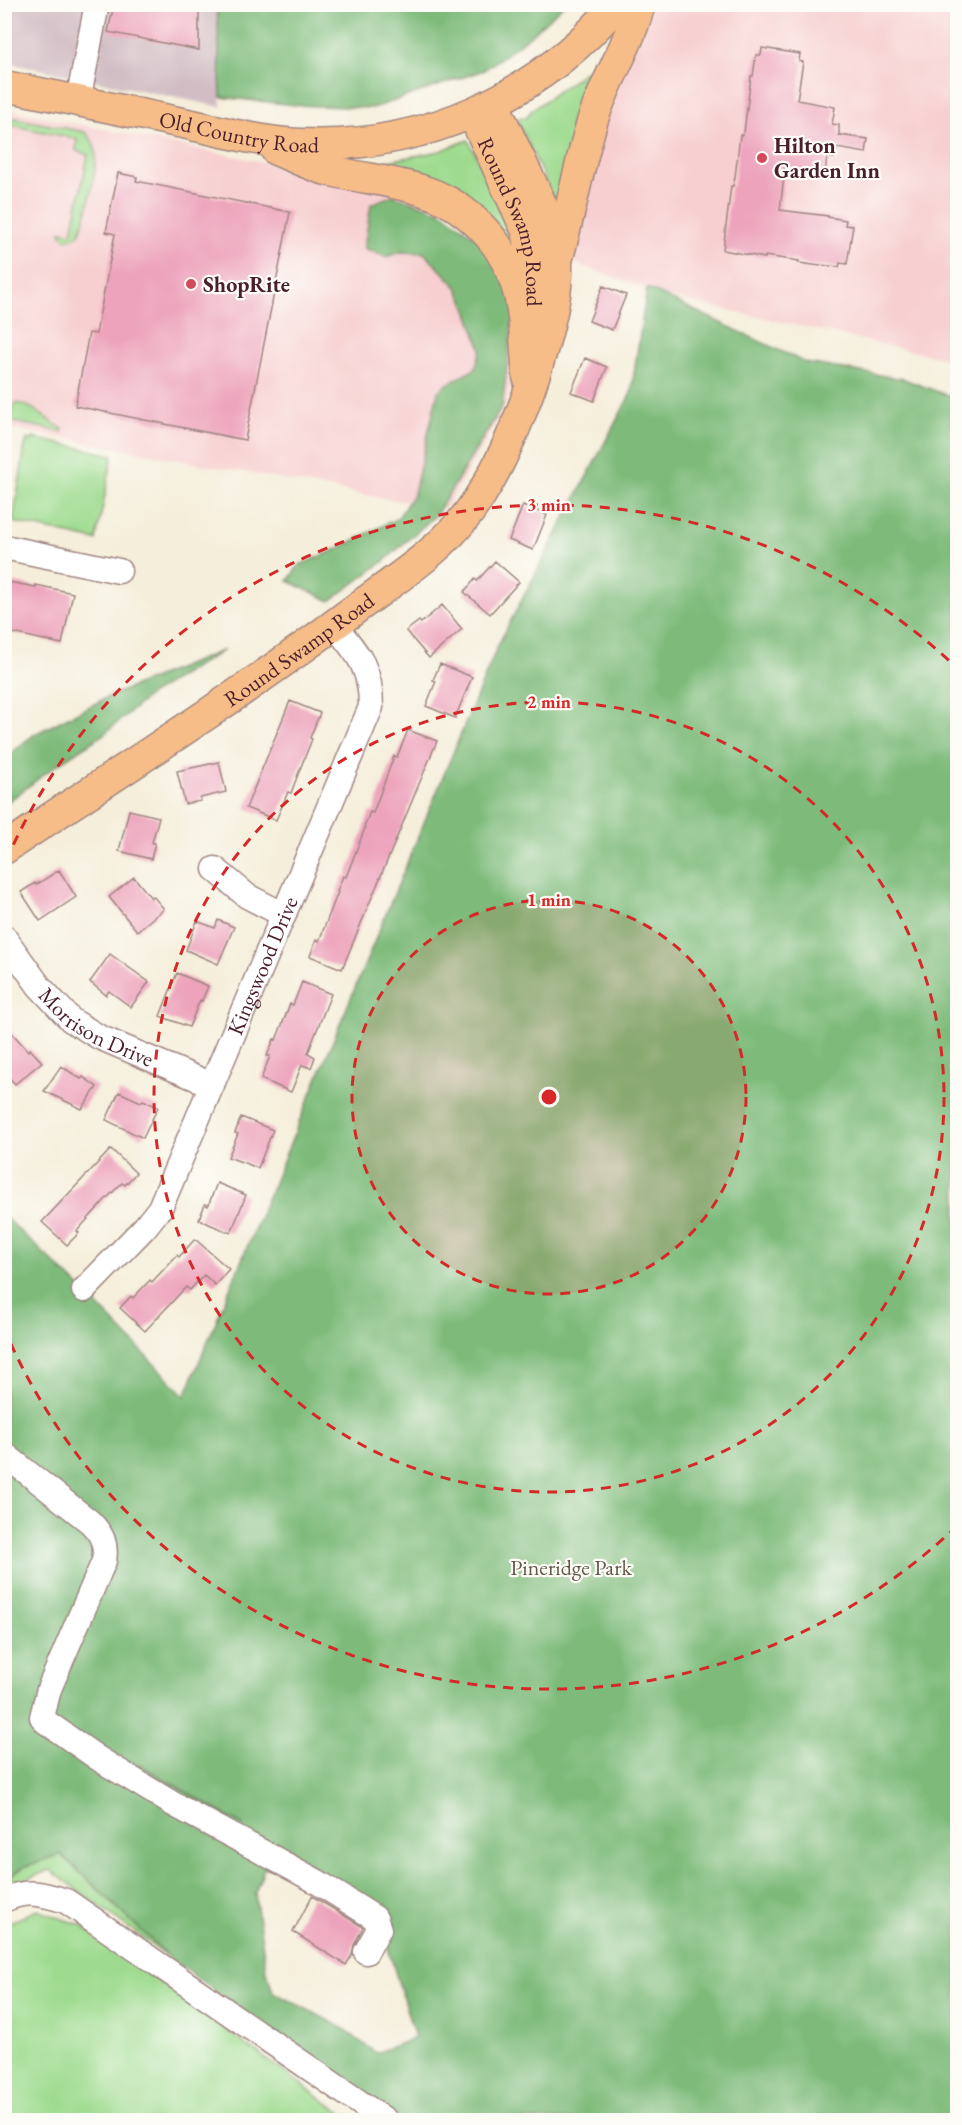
<svg xmlns="http://www.w3.org/2000/svg" width="962" height="2125" font-family="'EB Garamond',serif">
<rect width="100%" height="100%" fill="#fdfcf7"/>
<filter id="ink" filterUnits="userSpaceOnUse"><feTurbulence type="fractalNoise" baseFrequency=".0167" numOctaves="2"/><feDisplacementMap in="SourceGraphic" scale="12" xChannelSelector="R" yChannelSelector="G"/><feConvolveMatrix kernelMatrix="1 2 1 2 8 2 1 2 1" color-interpolation-filters="sRGB"/></filter>
<filter id="wash" filterUnits="userSpaceOnUse"><feTurbulence type="fractalNoise" baseFrequency=".008" numOctaves="4" result="noise"/><feDisplacementMap in="SourceGraphic" scale="24" xChannelSelector="R" yChannelSelector="G"/><feGaussianBlur stdDeviation="1.35" result="paint"/><feColorMatrix in="noise" values="0 0 0 0 0 0 0 0 0 0 0 0 0 0 0 0 0 1.4 0 .05"/><feComposite in="paint" operator="in"/></filter>
<g filter="url(#wash)">
<rect width="100%" height="100%" fill="#f5eeda"/>
<path fill="#f7cfd0" d="M653 5H957V361L669 297 568 261 604 114Z
M4 109 422 195 522 339 506 405 446 508 375 497 5 427Z"/>
<path fill="#d2bdc5" d="M5 5H217L221 107 5 62Z"/>
<path fill="#9edb8f" stroke="#747d5d" stroke-width="1.5" d="M601 60 602 63 559 210 518 122 520 117 526 118 531 111Z
M4 116 85 132C89 136 93 142 95 148 99 163 86 222 78 236L67 240 61 235V231L72 233 88 155 76 151 77 139 5 124Z
M468 140 517 231 519 255C493 218 476 195 434 177 420 170 403 168 388 165L389 161 440 151Z
M16 403C35 405 46 421 63 429L62 432 5 420V413L11 415Z
M33 438 113 455 96 540 13 522 25 446 27 439 32 441Z
M60 1854 170 1958 50 1870 5 1887V1880L24 1867Z
M37 1910 80 1925 351 2120H5V1928L6 1924Z"/>
<path fill="#7ebb7a" stroke="#646d52" stroke-width="1.5" fill-rule="evenodd" d="M217 5V4L564 5 526 39 484 70 373 108 295 105 221 97Z
M393 195 442 212 493 251 515 300 502 407 436 515 383 562 330 601 288 581 299 565 335 550 398 518 414 493 438 392 444 386 475 369 481 349 466 307 457 287 424 253 402 252 385 257 364 248 371 204Z
M647 288 806 363 904 379 957 399V2120H390L170 1958 61 1854 24 1867 5 1880 4 1548 12 1530 5 1511V1217L84 1291 185 1396 498 645 631 393ZM139 1764 244 1826 139 1765ZM309 1864 383 1931 415 2038 376 2053 341 2027 273 1992 266 1970 255 1893 264 1868Z
M224 650 151 694 104 734 58 764 5 804V758L35 734 110 696Z"/>
<g id="blocks">
<path fill="#eda3bb" d="M114 4H199V50L108 32Z
M762 48 800 54 799 61 803 62 797 100 835 107 832 124 839 125V135L868 139 866 153 837 148 834 158 827 157 825 174 785 168 780 210 828 216V217L846 220 845 225 853 226 847 264 840 263 839 267 820 265V266L799 263V261L765 256V258L723 250 731 186H733L735 177 740 135H742L744 132 751 76H753L756 55H761Z
M118 173 137 177 136 181 290 212 245 440 75 406 89 333 96 334 115 234 106 232Z
M603 286 626 295 612 330 589 321Z
M585 358 607 367 594 401 571 392Z
M523 505 547 515 533 550 509 540Z
M495 561 519 582 490 614 464 592 475 579 477 581Z
M4 581 36 587V585L73 593 62 644 4 631Z
M442 605 462 629 429 658 406 631 419 621 421 623Z
M440 664 472 677 455 718 426 706 436 681 433 680Z
M290 701 320 713 310 738 312 739 297 777 291 793 288 792 276 820 246 808Z
M408 730 437 741 342 969 310 956 316 940 319 941 338 892 337 891 343 876 346 877 365 828 364 827 370 812 373 813 394 756 397 757Z
M219 762 226 792 200 798 201 801 185 804 177 771Z
M129 810 159 817 152 843H155L151 859 119 851Z
M59 870 76 897 40 921 21 892 35 883 36 885Z
M134 877 151 898 153 896 164 909 137 931 109 897Z
M218 920 234 927 218 964 186 950 197 921 215 928Z
M110 954 149 982 131 1007 109 991 106 995 90 982Z
M177 973 208 986 202 1001 200 1000 189 1027 160 1016Z
M302 982 331 994 308 1053 315 1057 311 1068 302 1065 291 1092 261 1079 270 1056H267L274 1039 276 1040 290 1004 293 1005Z
M4 1024 28 1051 30 1049 42 1062 15 1084 4 1072Z
M61 1066 81 1079 83 1077 97 1087 82 1109 44 1091Z
M119 1092 141 1102 143 1100 158 1107 143 1138 106 1120Z
M241 1117 273 1130 258 1168 228 1157 238 1134 235 1133Z
M111 1149 136 1173 125 1185 122 1183 105 1200 77 1231 79 1233 67 1245 42 1222Z
M217 1183 246 1195 231 1233 199 1220 205 1204 208 1206Z
M195 1239 229 1269 215 1285 204 1275 190 1290 186 1287 145 1331 120 1308 131 1296 133 1298 150 1280 152 1282 177 1255 179 1257Z
M312 1896 363 1927 354 1945 352 1955 346 1965 293 1932Z"/>
</g>
</g>
<g filter="url(#ink)">
<use href="#blocks" fill-opacity="0" stroke="#a08682" stroke-width="1.5"/>
<g fill="none" stroke-linecap="round" stroke-linejoin="round">
<defs>
<g id="minor">
<path d="M78 101 97 4"/>
<path d="M4 547 119 571"/>
<path d="M215 869 247 896 284 915"/>
<path id="s1" d="M4 937 39 986 71 1020 99 1037 212 1085"/>
<path id="s2" d="M84 1290 145 1227 160 1208 371 707C371 667 358 654 334 625"/>
<path d="M4 1454 90 1522C102 1534 107 1544 104 1561L49 1689 42 1717 46 1722 99 1759 173 1804 316 1881 375 1918 379 1929 366 1952"/>
<path d="M4 1900C26 1889 44 1894 66 1901L385 2120"/>
</g>
<g id="major">
<path id="s3" d="M4 86C67 98 129 112 192 125 227 133 263 142 299 144 423 150 537 98 617 4"/>
<path id="s4" d="M473 114 527 231 534 264 535 313"/>
<path d="M276 150C294 157 313 167 331 171 361 178 392 181 421 190 467 204 506 244 518 291 526 318 525 349 528 377"/>
<path d="M558 257C571 211 579 164 593 119 606 80 630 43 640 4"/>
<path id="s5" d="M4 849C121 771 238 697 350 613 391 582 439 553 470 511 501 468 522 415 538 364 549 328 561 286 556 249 552 225 541 203 531 182 518 156 506 130 494 104"/>
</g>
</defs>
<use href="#minor" stroke="#a08682" stroke-width="27"/>
<use href="#major" stroke="#a08682" stroke-width="33"/>
<use href="#minor" stroke="#fff" stroke-width="24"/>
<use href="#major" stroke="#f7bd88" stroke-width="30"/>
</g>
</g>
<circle cx="549" cy="1097" r="197" fill="#d62828" fill-opacity=".12"/>
<g fill="none" stroke="#d62828" stroke-width="3" stroke-dasharray="10 8">
<circle cx="549" cy="1097" r="197"/>
<circle cx="549" cy="1097" r="395"/>
<path d="M957 1526A592 592 0 0 1 6 1333M6 861A592 592 0 0 1 957 668"/>
</g>
<g fill="#d1495b" stroke="#fdfcf7" stroke-width="2">
<circle cx="762" cy="158" r="6"/>
<circle cx="191" cy="284" r="6"/>
</g>
<g text-anchor="middle" dominant-baseline="central" stroke-width="4.5" stroke-linejoin="round" paint-order="stroke">
<g font-size="22" fill="#4a1f2b" stroke="#fdfcf7">
<text stroke="none"><textPath href="#s3" startOffset="240">Old Country Road</textPath></text>
<text stroke="none"><textPath href="#s4" startOffset="116">Round Swamp Road</textPath></text>
<text stroke="none"><textPath href="#s5" startOffset="356">Round Swamp Road</textPath></text>
<text stroke="none"><textPath href="#s2" startOffset="375">Kingswood Drive</textPath></text>
<text stroke="none"><textPath href="#s1" startOffset="132">Morrison Drive</textPath></text>
</g>
<g font-size="22" font-weight="bold" fill="#4a1f2b" stroke="#fdfcf7" text-anchor="start">
<text x="774" y="145">Hilton<tspan x="774" dy="25">Garden Inn</tspan></text>
<text x="203" y="284">ShopRite</text>
</g>
<g font-size="22" fill="#635749" stroke="#fdfcf7">
<text x="571" y="1567">Pineridge Park</text>
</g>
</g>
<circle cx="549" cy="1097" r="9" fill="#d62828" stroke="#fdfcf7" stroke-width="3"/>
<g font-size="18" text-anchor="middle" font-weight="bold" fill="#d62828" stroke="#fdfcf7" stroke-width="4.5" stroke-linejoin="round" paint-order="stroke">
<text x="549" y="511">3 min</text>
<text x="549" y="708">2 min</text>
<text x="549" y="906">1 min</text>
</g>
<rect width="962" height="2125" fill="none" stroke="#fdfcf7" stroke-width="24"/>
</svg>
